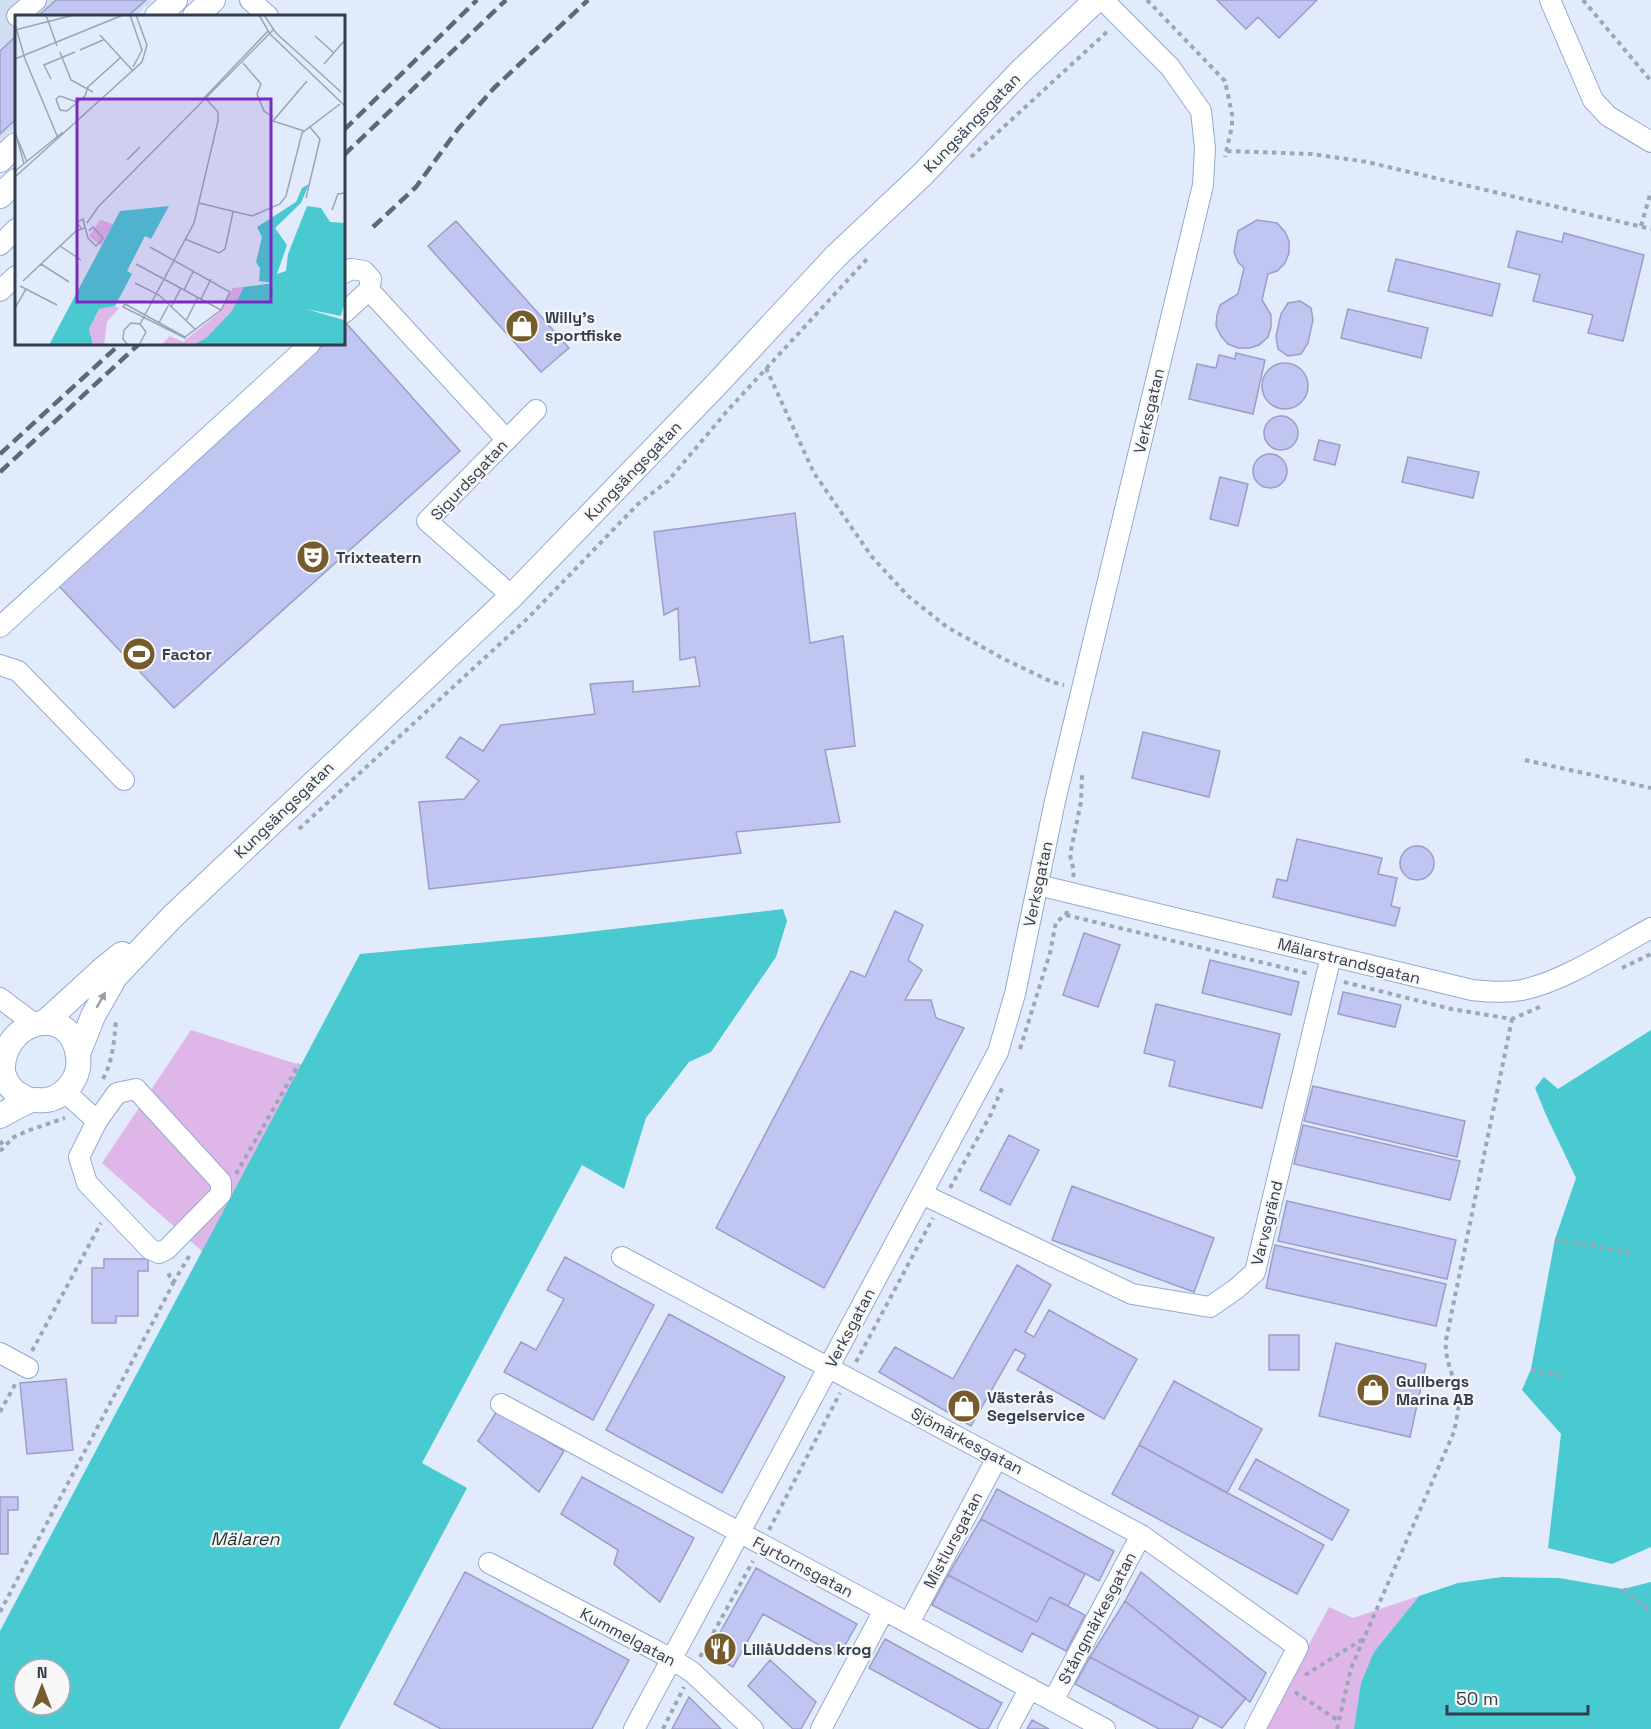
<svg xmlns="http://www.w3.org/2000/svg" width="1651" height="1729" font-family="'Space Grotesk',sans-serif">
<rect width="100%" height="100%" fill="#e1ebfb"/>
<path fill="#d1ddf0" d="M0 0H153L135 16H16V126L0 142Z"/>
<path fill="#dfb6e8" d="M191 1030 303 1066 204 1253 102 1163Z
M1419 1596 1374 1652 1354 1729H1264L1329 1607 1353 1618Z"/>
<path fill="#49cad1" fill-rule="evenodd" d="M783 909 787 921 776 957 711 1052 689 1062 646 1118 624 1189 582 1165 422 1463 467 1488 339 1729H0V1631L360 954 554 936ZM24 1669H60V1705H24Z
M1651 1030V1547L1612 1564 1548 1548 1561 1434 1522 1390 1531 1369 1555 1239 1576 1178 1546 1115 1535 1088 1544 1077 1558 1089Z
M1502 1577 1559 1578 1623 1589 1651 1582V1729H1354L1361 1683 1374 1652 1419 1596 1458 1583Z"/>
<path fill="#c0c5f1" stroke="#9a9ec8" stroke-width="1.5" d="M56 0H146L128 16H38Z
M1217 0H1317L1279 38 1258 17 1246 29Z
M16 36V119L0 134V51Z
M1257 220 1277 223 1285 232 1289 241V253L1285 263 1277 271 1268 274 1262 300 1271 315V327L1268 337 1259 345 1250 348H1238L1228 344 1221 336 1216 326 1217 315 1220 305 1238 294 1244 268 1238 262 1234 252 1238 231Z
M456 221 569 348 541 372 428 246Z
M1517 231 1562 242 1564 233 1644 255 1623 341 1588 333 1593 315 1533 301 1540 275 1508 267Z
M1396 259 1500 284 1492 316 1388 291Z
M1300 301 1311 308 1313 320 1308 343 1301 354 1288 356 1278 349 1276 336 1281 314 1288 303Z
M1348 309 1428 328 1421 358 1341 338Z
M346 323 460 451 174 708 58 585 324 344H344V325Z
M1236 353 1265 360 1253 414 1189 399 1197 364 1216 368 1219 355 1235 359Z
M1262 386a23 23 0 1 1 46 0a23 23 0 1 1-46 0Z
M1264 433a17 17 0 1 1 34 0a17 17 0 1 1-34 0Z
M1319 440 1340 445 1335 465 1314 460Z
M1253 471a17 17 0 1 1 34 0a17 17 0 1 1-34 0Z
M1408 457 1479 472 1473 498 1402 482Z
M1220 477 1248 484 1238 526 1210 519Z
M795 513 810 643 843 636 855 746 825 750 840 822 736 832 741 853 429 889 419 802 464 799 479 781 446 757 460 737 483 751 501 725 595 714 590 684 633 681V692L700 686 695 657 680 660 678 608 664 615 654 532Z
M1143 732 1220 751 1209 797 1132 778Z
M1297 839 1382 858 1378 874 1397 878 1391 906 1400 908 1395 926 1273 897 1277 879 1287 881Z
M1400 863a17 17 0 1 1 34 0a17 17 0 1 1-34 0Z
M895 911 923 925 908 960 922 970 905 1000H931L936 1018 964 1028 824 1288 716 1228 851 971 865 977Z
M1084 933 1120 945 1098 1007 1063 995Z
M1210 960 1299 982 1291 1015 1202 993Z
M1343 992 1401 1005 1395 1027 1338 1014Z
M1156 1004 1280 1034 1262 1108 1169 1086 1175 1061 1144 1053Z
M1313 1086 1465 1121 1457 1157 1304 1121Z
M1303 1125 1460 1161 1450 1200 1294 1164Z
M1009 1135 1039 1150 1010 1205 980 1190Z
M1072 1186 1214 1238 1194 1292 1052 1240Z
M1287 1201 1456 1240 1447 1279 1278 1241Z
M1275 1245 1446 1284 1436 1326 1266 1288Z
M565 1257 654 1305 593 1420 504 1372 521 1342 536 1350 564 1299 547 1290Z
M104 1259H148V1271H138V1316H116V1323H92V1268H104Z
M1017 1265 1051 1285 1025 1332 1034 1337 1049 1310 1137 1359 1104 1419 1017 1370 1026 1355 1015 1349 971 1426 879 1372 895 1347 953 1379Z
M669 1314 785 1377 722 1493 606 1430Z
M1269 1335H1299V1370H1269Z
M1336 1343 1426 1364 1410 1437 1319 1416Z
M66 1379 73 1450 27 1454 20 1383Z
M1174 1381 1262 1429 1227 1493 1139 1445Z
M497 1411 564 1451 539 1492 478 1441Z
M1139 1445 1324 1545 1297 1594 1112 1494Z
M1256 1459 1349 1510 1332 1540 1239 1489Z
M582 1477 694 1538 660 1602 614 1564 618 1550 561 1514Z
M997 1489 1114 1551 1099 1581 981 1519Z
M0 1497H18V1510H8V1554H0Z
M981 1519 1085 1574 1068 1606 1050 1597 1037 1622 948 1575Z
M756 1568 857 1624 839 1656 763 1614 733 1667 708 1654Z
M465 1572 629 1660 592 1729H441L394 1704Z
M1141 1572 1266 1673 1250 1702 1125 1601Z
M948 1575 1037 1622 1050 1597 1085 1615 1066 1651 1032 1633 1022 1652 932 1605Z
M1125 1601 1246 1698 1222 1728 1090 1657Z
M885 1639 1002 1703 988 1729H980L869 1668Z
M1090 1657 1199 1716 1192 1729H1159L1075 1684Z
M770 1660 816 1702 801 1729H793L748 1686Z
M689 1697 721 1729H672Z
M1032 1720 1049 1729H1027Z"/>
<g fill="none" stroke-linecap="round" stroke-linejoin="round">
<defs>
<path id="minor" d="M250 0 268 16
M1550 0 1593 100 1608 116 1651 142
M17 16 36 0
M0 245 16 229
M344 273 351 269 364 271 371 279 369 290 344 313
M369 290 507 440
M0 291 16 276
M512 596 427 521 536 410
M0 627 310 344
M0 665 18 671 124 780
M1038 885 1472 990C1489 992 1506 993 1522 990 1565 981 1612 949 1651 928
M0 998 33 1023
M64 1091 97 1121 79 1157 87 1183 150 1249 159 1253 167 1249 221 1194V1182L136 1089 117 1093 97 1121
M922 1194 1132 1294 1210 1307 1236 1289 1255 1272 1331 956
M622 1257 1141 1535 1298 1647 1255 1729
M0 1353 28 1368
M501 1404 1105 1729
M489 1563 672 1659 692 1672 753 1729
M909 1623 997 1458
M1053 1701 1141 1535
M634 1729 998 1052 1015 994 1055 801 1203 185 1205 148 1201 111 1170 67 1103 0
M821 1729 884 1610
M1008 1729 1030 1688"/>
<path id="major" d="M157 16 175 0
M195 16 213 0
M0 160 16 145
M0 196 16 181
M45 1022 103 969 122 954
M78 1054 93 1016 115 977 172 917 512 596 714 387 836 256 922 175 1021 71 1096 0
M0 1116C9 1111 19 1105 29 1101 34 1099 41 1101 47 1100 67 1096 81 1076 78 1056 71 1000 0 1021 3 1072 7 1087 16 1095 31 1100"/>
</defs>
<use href="#minor" stroke="#93abd2" stroke-width="22"/>
<use href="#major" stroke="#93abd2" stroke-width="26"/>
<path stroke="#9ca6b6" stroke-width="4" stroke-dasharray="4.5 4.5" stroke-linecap="butt" d="M1147 0 1225 81 1232 114V126L1225 157
M1583 0 1651 81
M1227 151 1312 154 1367 162 1651 229
M971 157 1109 30
M1641 226 1651 191
M766 368 814 473 872 557 908 596 947 627 1002 658 1052 682 1064 685
M1525 760 1651 788
M299 829 528 618 638 504 668 481 728 410 867 259
M1073 877 1074 872 1070 855 1081 802 1082 775
M1066 915 1310 974
M1622 968 1651 954
M1344 982 1451 1009 1512 1019 1542 1006
M1020 1049 1050 953 1056 922 1066 915 1067 911
M103 1079C113 1060 114 1042 116 1020
M0 1141 4 1146
M0 1151 14 1137 27 1131 65 1118
M236 1174 299 1064
M950 1188 991 1114 1003 1086
M1555 1239 1631 1253
M173 1283 191 1253
M32 1351 101 1223
M856 1362 933 1218
M1531 1369 1564 1376
M0 1412 17 1381
M769 1530 840 1393
M1623 1589 1651 1612
M0 1612 173 1284 167 1270
M700 1657 753 1561
M1305 1675 1363 1639
M1295 1692 1339 1721
M663 1729 684 1687
M1337 1729 1351 1668 1454 1432C1456 1420 1460 1407 1458 1395 1454 1376 1444 1359 1446 1340L1512 1019"/>
<use href="#minor" stroke="#fff" stroke-width="20"/>
<use href="#major" stroke="#fff" stroke-width="24"/>
<path stroke="#5e6878" stroke-width="4.5" stroke-dasharray="12 6" stroke-linecap="butt" d="M344 130 477 0
M344 155 506 0
M373 227 416 187 458 129 494 88 588 0
M0 454 120 344
M0 472 139 344"/>
</g>
<defs><path id="oneway-solid" d="M-6-.8H1V-3.2L6.5 0L1 3.2V.8H-6Z" transform="scale(1.5)"/></defs>
<use fill="#999ea6" href="#oneway-solid" transform="translate(101 1000) rotate(-60)"/>
<defs>
<symbol id="shop-disc" viewBox="-11 -11 22 22"><circle r="9.5" fill="#765c2d" stroke="#f7f7f7"/><path d="M-5-2.5h2.3a2.7 3.5 0 0 1 5.4 0H5L5.5 6h-11ZM-1.5-2.5h3a1.5 2.3 0 0 0-3 0Z" fill="#fff"/></symbol>
<symbol id="theatre-disc" viewBox="-11 -11 22 22"><circle r="9.5" fill="#765c2d" stroke="#f7f7f7"/><path d="M-5-5.5Q0-4 5-5.5V0Q5 5 0 6Q-5 5-5 0ZM-3.3-2.5H-1v1.5H-3.3ZM1-2.5H3.3v1.5H1ZM-2.8 1Q0 5.5 2.8 1Z" fill="#fff"/></symbol>
<symbol id="stadium-disc" viewBox="-11 -11 22 22"><circle r="9.5" fill="#765c2d" stroke="#f7f7f7"/><path d="M0-5a6.5 5 0 1 0 0 10a6.5 5 0 1 0 0-10ZM-3.5-1.8h7v3.6h-7Z" fill="#fff"/></symbol>
<symbol id="restaurant-disc" viewBox="-11 -11 22 22"><circle r="9.5" fill="#765c2d" stroke="#f7f7f7"/><path d="M-5-6h1v4h1v-4h1v4h1v-4h1v5L-1.5 .5V6h-2V.5L-5-1ZM5-6V6H3V1.5H1.5Q1.5-4 5-6Z" fill="#fff"/></symbol>
</defs>
<g fill-rule="evenodd">
<use href="#shop-disc" x="503" y="307" width="38" height="38"/>
<use href="#theatre-disc" x="294" y="538" width="38" height="38"/>
<use href="#stadium-disc" x="120" y="635" width="38" height="38"/>
<use href="#shop-disc" x="1354" y="1371" width="38" height="38"/>
<use href="#shop-disc" x="945" y="1387" width="38" height="38"/>
<use href="#restaurant-disc" x="701" y="1630" width="38" height="38"/>
</g>
<g text-anchor="middle" dominant-baseline="central" stroke-width="4.5" stroke-linejoin="round" paint-order="stroke">
<g font-size="16" fill="#333d4d" stroke="#f7f7f7">
<text transform="translate(972 123) rotate(-46)">Kungsängsgatan</text>
<text transform="translate(1149 411) rotate(-77)">Verksgatan</text>
<text transform="translate(633 471) rotate(-46)">Kungsängsgatan</text>
<text transform="translate(469 480) rotate(-47)">Sigurdsgatan</text>
<text transform="translate(284 810) rotate(-44)">Kungsängsgatan</text>
<text transform="translate(1038 884) rotate(-78)">Verksgatan</text>
<text transform="translate(1349 961) rotate(14)">Mälarstrandsgatan</text>
<text transform="translate(1267 1223) rotate(-76)">Varvsgränd</text>
<text transform="translate(850 1328) rotate(-62)">Verksgatan</text>
<text transform="translate(967 1441) rotate(28)">Sjömärkesgatan</text>
<text transform="translate(953 1540) rotate(-62)">Mistlursgatan</text>
<text transform="translate(803 1567) rotate(28)">Fyrtornsgatan</text>
<text transform="translate(1097 1618) rotate(-62)">Stångmärkesgatan</text>
<text transform="translate(628 1637) rotate(28)">Kummelgatan</text>
</g>
<g font-size="16" font-weight="bold" fill="#333d4d" stroke="#f7f7f7" text-anchor="start">
<text x="545" y="317">Willy's<tspan x="545" dy="18">sportfiske</tspan></text>
<text x="336" y="557">Trixteatern</text>
<text x="162" y="654">Factor</text>
<text x="1396" y="1381">Gullbergs<tspan x="1396" dy="18">Marina AB</tspan></text>
<text x="987" y="1397">Västerås<tspan x="987" dy="18">Segelservice</tspan></text>
<text x="743" y="1649">LillåUddens krog</text>
</g>
<g font-size="18" font-style="italic" fill="#1f3637" stroke="#f7f7f7">
<text x="245" y="1538">Mälaren</text>
</g>
</g>
<g transform="translate(15 15)">
<rect width="330" height="330" fill="#e1ebfb"/>
<path d="M85 205 98 209 86 231 74 221ZM229 272 216 297 191 323 178 330H146L155 321 168 327 205 297 218 273ZM100 291 104 293 92 307 89 330H78L74 314 84 294Z" fill="#dfb6e8"/>
<path d="M294 169 286 188 260 213 272 230 262 259 271 256 273 239 292 191 306 193 315 207 330 208V286L326 301 291 294 329 305 330 330H178L191 323 216 297 229 272 259 268 244 266 245 253 241 247 247 222 242 212 281 187 287 173ZM154 191 136 224 130 221 112 256 117 259 100 291 84 294 74 314 78 330H34L105 196Z" fill="#49cad1"/>
<path fill="none" stroke="#9ba5b5" stroke-width="1.5" d="M31 0 42 31M115 0 127 35 118 52M244 0 255 19 330 91M249 0 261 18 326 77M0 9 10 44 43 123M0 15 59 0M85 20 118 56M300 21 319 38M65 35 88 25M45 37 56 65 78 77M0 44 108 0M228 48 246 69 242 79 249 96 258 102M309 49 330 25M36 64 29 50 60 37M189 83 253 16M62 87 45 81 41 84 45 95 52 96 70 81 73 72 105 43M0 116 9 149M289 116 258 106 292 66M3 125 12 147M112 145 125 132M0 156 48 117M0 162 127 47 132 30 121 0M291 183 305 124 294 111M184 188 237 201 265 189 271 181 287 118 325 89M317 195 323 179 330 178M72 208 83 192 258 15M70 212 73 223 81 231 88 223 78 212 74 216M170 224 204 238 210 234 218 197M45 231 66 245M135 232 215 277 206 295 170 322M26 249 54 267M121 249 206 295M8 266 61 216 70 213 68 204 62 208 66 213M120 268 144 280 181 315M5 271 42 290M169 275 179 255M186 284 196 264M110 289 170 322V323L108 292ZM156 292 166 273M0 293 11 274M171 306 183 282M144 308 153 291M125 309 179 208 203 106V97L191 84M113 330 108 324 109 315 116 308 125 309M124 330 131 317 125 309"/>
<path fill="#7b2cbf" fill-opacity="0.15" stroke="#7b2cbf" stroke-width="3" d="M62 84H256V287H62Z"/>
<rect width="330" height="330" fill="none" stroke="#333d4d" stroke-width="3"/>
</g>
<g transform="translate(42 1687)"><circle r="28" fill="#f7f7f7" stroke="#a9adb3" stroke-width="1.5"/>
<path d="M0-4.5L10 22L0 15L-10 22Z" fill="#765c2d"/>
<text y="-9" font-size="16" font-weight="bold" text-anchor="middle" fill="#333d4d">N</text>
</g>
<path d="M1447 1705v9h141v-9" fill="none" stroke="#333d4d" stroke-width="3"/>
<text x="1456" y="1705" font-size="18" fill="#333d4d" stroke="#f7f7f7" stroke-width="4.5" paint-order="stroke">50 m</text>
</svg>
